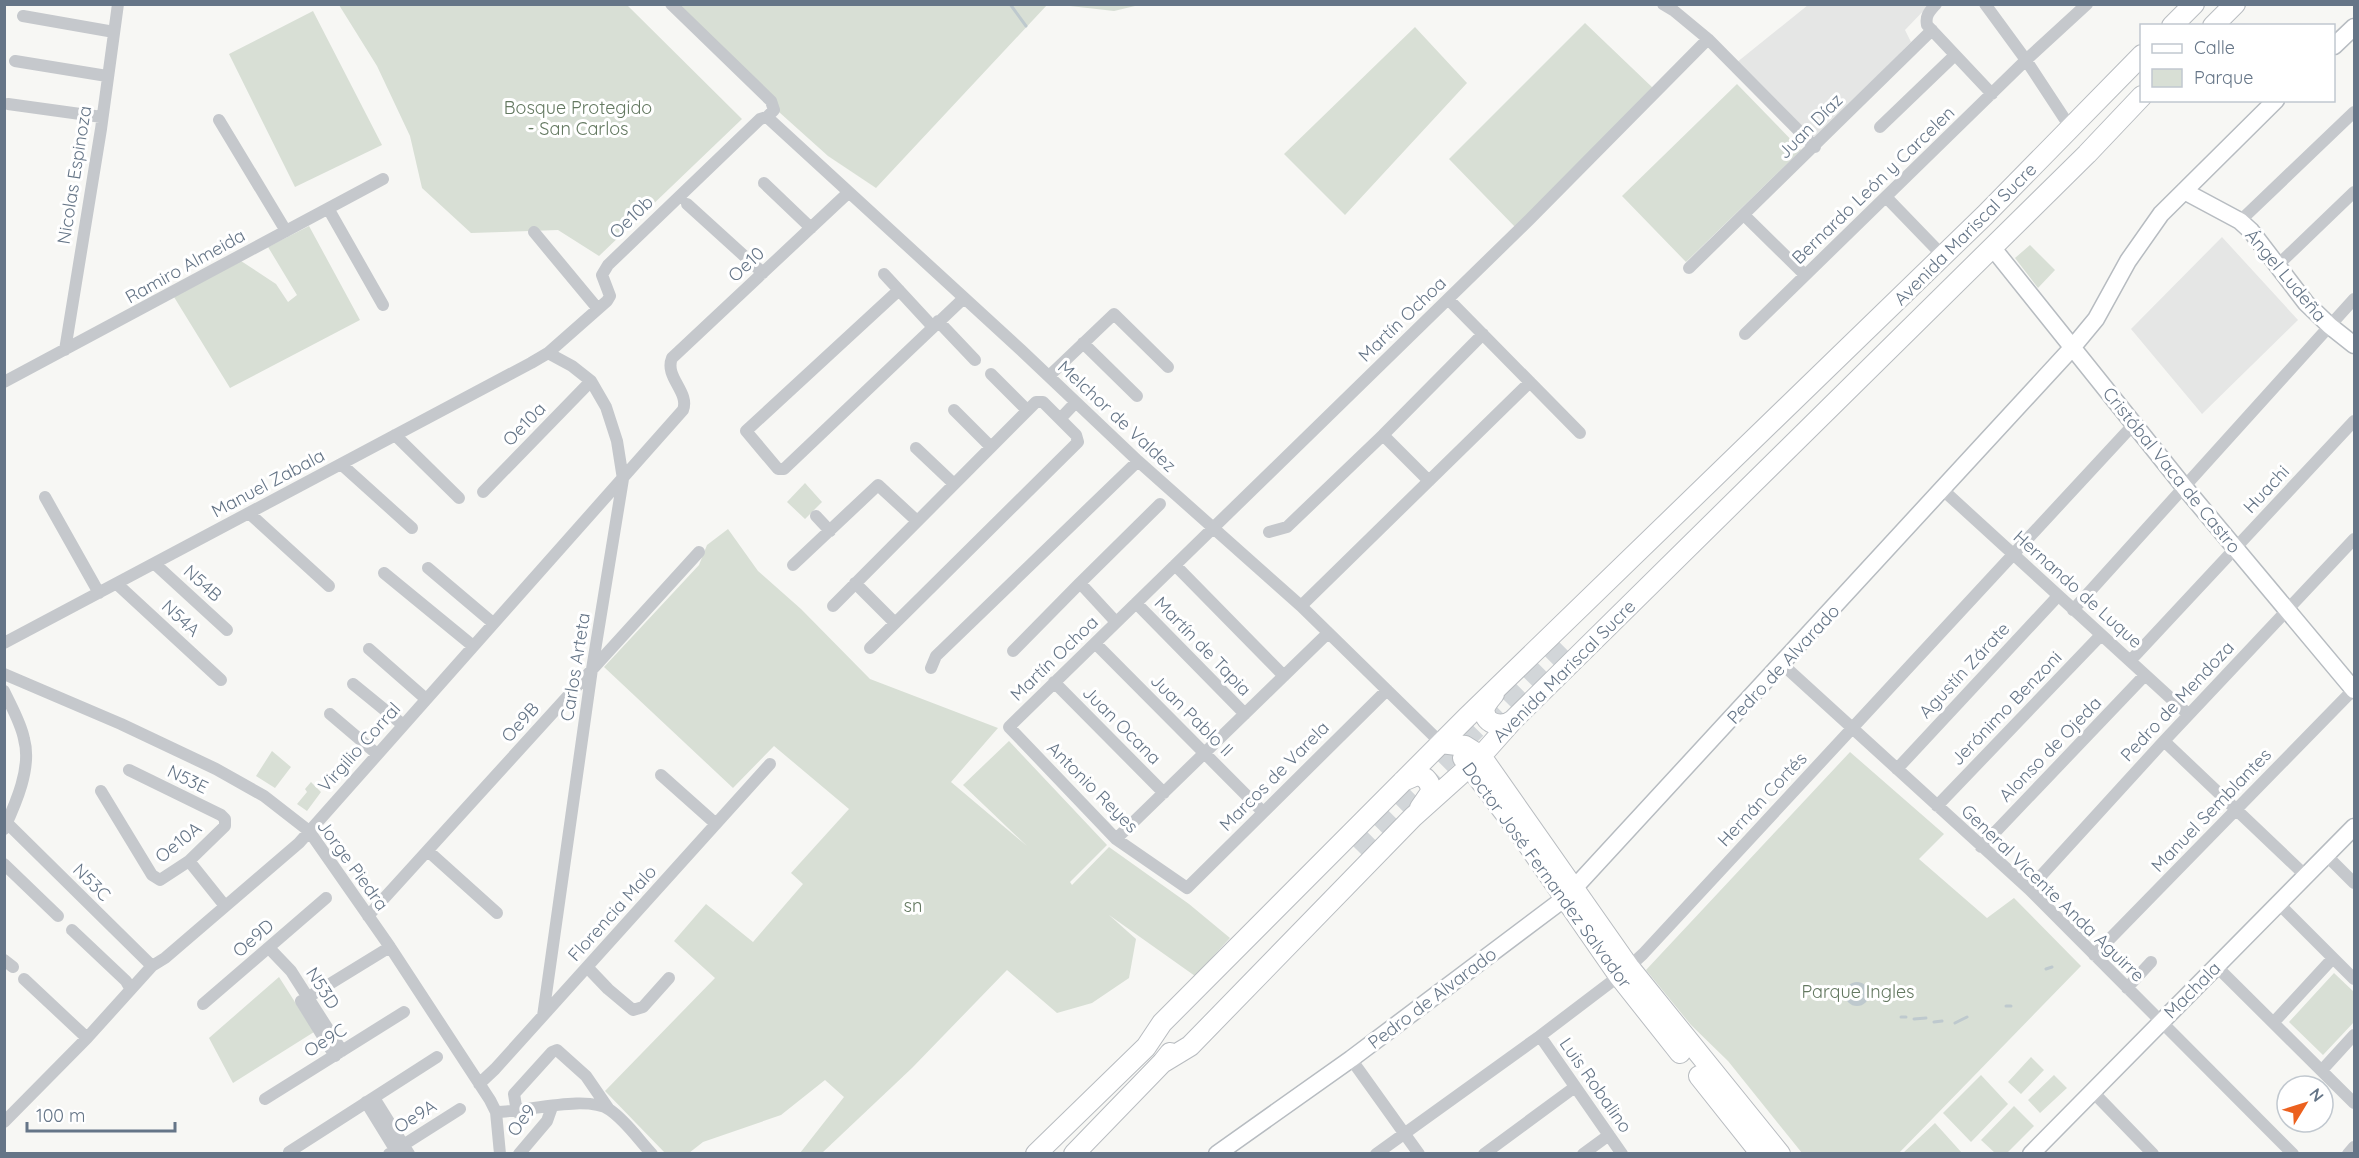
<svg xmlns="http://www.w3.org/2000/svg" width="2359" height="1158" font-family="Quicksand,sans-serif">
<rect width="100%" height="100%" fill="#f7f7f4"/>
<path fill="#e5e6e5" d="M1808 5H1929L1905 30 1911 42 1815 138 1736 63Z
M2222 237 2298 320 2202 414 2131 329Z"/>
<path fill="#d8dfd5" d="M339 5H627L742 119 599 256 558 230 471 233 422 188 410 136 377 66Z
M674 5H1047L876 188 828 156 751 87Z
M1061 5H1154L1135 6 1114 11Z
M313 11 382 145 295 187 229 54Z
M1585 23 1654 89 1517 229 1449 159Z
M1415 27 1467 83 1345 215 1284 154Z
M1737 84 1801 150 1686 262 1622 196Z
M309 226 360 320 230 388 174 297 241 261 276 284 288 302 297 295 268 247Z
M2030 245 2055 270 2038 288 2015 258Z
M805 483 822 502 805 519 787 502Z
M728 529 758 571 801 609 870 679 998 728 951 782 1027 846 963 785 1009 741 1107 845 1070 882 1072 885 1109 847 1189 904 1230 938 1195 976 1109 915 1136 939 1129 978 1092 1003 1057 1013 1007 970 912 1068 822 1153H800L844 1097 825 1080 781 1115 703 1142 689 1153H665L605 1091 715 978 674 941 706 904 753 942 803 884 791 873 849 809 774 746 733 788 604 667 699 565 707 545Z
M272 751 291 767 275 788 256 776Z
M1850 752 1944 834 1919 859 1987 918 2014 898 2081 966 1898 1154 1802 1153 1728 1061 1691 1025 1646 970Z
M311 782 321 792 307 811 297 804 307 792 305 789Z
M2334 973 2354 992V1022L2323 1055 2289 1022Z
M279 977 314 1032 233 1083 209 1038Z
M2031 1057 2044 1070 2021 1094 2008 1082Z
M1981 1075 2008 1104 1971 1142 1943 1113Z
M2054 1075 2067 1088 2040 1113 2028 1100Z
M2014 1106 2034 1126 2007 1153H1995L1981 1140Z
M1935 1123 1962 1153H1903Z"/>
<path fill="#bec9ce" d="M1845 994a12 12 0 1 1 24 0a12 12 0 1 1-24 0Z"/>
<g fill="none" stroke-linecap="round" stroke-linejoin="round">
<path stroke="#bec9ce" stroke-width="3" d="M1010 4 1026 26
M2046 969 2052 967
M2006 1006H2011
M1901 1017H1906
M1914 1019 1926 1018
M1934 1022 1942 1021
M1955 1023 1967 1017"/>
<path stroke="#d2d6d9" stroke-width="20" stroke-dasharray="20 10" stroke-linecap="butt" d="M1356 849 1562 643"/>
<defs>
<path id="secondary" d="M2334 46 2354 27
M2184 191 2240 221 2251 231 2306 303 2330 326 2354 345
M1992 247 2185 488 2354 690
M1217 1154 1351 1059 1565 898 2072 348 2096 319 2128 261 2161 214 2276 100
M2031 1154 2354 827"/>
<path id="primary" d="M2172 26 2194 4
M2213 26 2235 4
M1494 694C1491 698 1487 702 1485 707 1481 724 1502 729 1513 720
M1441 743 1465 746 1481 756 1629 967 1780 1154
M1463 758 1517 829 1619 976 1680 1053
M1403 781 1417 775C1426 776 1431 783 1431 792L1420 808
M1162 1063 1190 1046 1413 817 1481 756 1513 720 2087 154 2142 96
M1699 1076 1761 1154
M1036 1154 1146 1047 1162 1023 1467 717 1985 215 2142 55
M1074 1154 1162 1063 1170 1053"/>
</defs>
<use href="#secondary" stroke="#b7bcc1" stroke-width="19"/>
<use href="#primary" stroke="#b8bcc0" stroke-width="22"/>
<path stroke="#c5c8cc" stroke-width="12" d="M1663 4 1673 10 1708 39 1815 147
M1936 4C1930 11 1925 15 1927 25L1992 94
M1985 4 2026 60 2070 127
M23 16 114 32
M15 61 107 76
M8 104 102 117
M767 117 1021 350 1138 461 1301 606 1441 743
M219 120 286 231
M1880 127 1955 55
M764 183 811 228
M1886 197 1943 256
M687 204 763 273
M329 210 383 305
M1744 215 1805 275
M2240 221 2354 112
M534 232 598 309
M2279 264 2354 192
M1689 268 1932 30
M884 274 933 327
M899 290 746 431 778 469H784L964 298
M1448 299 1580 433
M938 321 975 360
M1745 334 2026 60 2087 4
M1083 343 1137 396
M65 350 101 129 118 4
M991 374 1027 410
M1049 376 1114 314 1168 367
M4 382 383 179
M954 410 991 447
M1060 419 1076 402
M395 435 459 498
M1383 435 1429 481
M916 448 954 484
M341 464 412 528
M1943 490 2188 714
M483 492 591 381
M45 497 99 593
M249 513 329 586
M816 516 830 531
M1269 532 1287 527 1383 435 1483 334
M155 564 227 630
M793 565 878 485 917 521
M1175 565 1284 676
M428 568 493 623
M384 573 473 646
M855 583 895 623
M1080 583 1160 504
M117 584 221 680
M1136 603 1245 714
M833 606 1036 402H1043L1076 435 1078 442 870 648
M1301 606 1530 382
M2073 610 2354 299
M4 643 531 363 548 353 607 301 610 296 602 275 608 265 760 119 767 117 774 110 771 101 671 4
M1095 643 1263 812
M369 649 426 699
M1013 651 1080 583 1116 622
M2130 661 2354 421
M1782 664 2029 889 2293 1154
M931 668 936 656 1138 461
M4 674 121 724 216 769 264 796 309 831 390 947 490 1100 496 1112 500 1154
M1054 682 1164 793
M353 684 402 724
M1387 690 1187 888 1116 839 1009 727 1529 220 1708 39
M4 691C11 706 21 723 24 739 32 767 16 803 4 829
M330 714 377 754
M2164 741 2306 876
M1897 769 2058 596
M661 775 716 824
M101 791 152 875 160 880 189 861 225 826V819L221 815 129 770
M1937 806 2101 635
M7 823 152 966
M1116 839 1328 633
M1981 847 2145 675
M428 851 497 913
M2326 855 2354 883
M189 861 225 906
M4 864 58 916
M2029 889 2164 741 2354 539
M2278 903 2354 979
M368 916 699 552
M72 930 126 981 130 988
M269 948 291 971 342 1051
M2094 955 2354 689
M4 960 13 967
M2216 966 2354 1103
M587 967 608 989 633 1010 643 1007 669 978
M24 979 87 1038
M2127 988 2151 962
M301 1001 335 1056
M302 1001 390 947
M203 1004 326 898
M543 1016 592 669 623 479 617 441 606 407 591 381 572 366 548 353
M2274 1022 2333 958
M1540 1036 1622 1154
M1351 1059 1419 1154
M2323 1069 2354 1035
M479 1084 495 1069 770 764
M2093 1092 2153 1154
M374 1098 409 1154
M265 1099 404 1012
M366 1102 398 1154
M496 1112C526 1112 587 1094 610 1110 626 1121 638 1139 652 1154
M517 1112 514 1094 552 1052 557 1050 586 1076 608 1108
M4 1122 87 1038 152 966 165 958 299 843 683 410C690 392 664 377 672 358L849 192
M289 1152 437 1057
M389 1154 460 1109
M519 1154 547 1121 552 1107
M1376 1154 1540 1036 1619 976 1643 954 2134 424
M1484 1154 1575 1087
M1583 1154 1609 1135
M2348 1154 2354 1147"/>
<use href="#secondary" stroke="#fff" stroke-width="16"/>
<use href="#primary" stroke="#fff" stroke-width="20"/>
</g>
<g text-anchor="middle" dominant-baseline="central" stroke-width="6" stroke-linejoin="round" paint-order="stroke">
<g font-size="18" fill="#637860" stroke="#fff">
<text x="578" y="107">Bosque Protegido<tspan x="578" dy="21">- San Carlos</tspan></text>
<text x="913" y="905">sn</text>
<text x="1858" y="991">Parque Ingles</text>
</g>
<g font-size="18" fill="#657587" stroke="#fff">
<text transform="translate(1810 126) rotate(-45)">Juan Díaz</text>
<text transform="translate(74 175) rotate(-81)">Nicolas Espinoza</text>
<text transform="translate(1873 185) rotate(-44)">Bernardo León y Carcelen</text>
<text transform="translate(631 217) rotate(-44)">Oe10b</text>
<text transform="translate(1965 234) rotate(-45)">Avenida Mariscal Sucre</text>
<text transform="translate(746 264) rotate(-43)">Oe10</text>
<text transform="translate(185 266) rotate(-29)">Ramiro Almeida</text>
<text transform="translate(2286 275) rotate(50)">Ángel Ludeña</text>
<text transform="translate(1402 319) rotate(-44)">Martín Ochoa</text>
<text transform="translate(1117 416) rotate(43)">Melchor de Valdez</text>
<text transform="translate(524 424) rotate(-46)">Oe10a</text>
<text transform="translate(2172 470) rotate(51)">Cristóbal Vaca de Castro</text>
<text transform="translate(268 483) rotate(-28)">Manuel Zabala</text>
<text transform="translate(2266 489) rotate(-47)">Huachi</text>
<text transform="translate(203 583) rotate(42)">N54B</text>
<text transform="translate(2078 589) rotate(42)">Hernando de Luque</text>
<text transform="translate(181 618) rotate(43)">N54A</text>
<text transform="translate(1203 646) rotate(46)">Martín de Tapia</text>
<text transform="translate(1054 658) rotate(-44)">Martín Ochoa</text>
<text transform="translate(1783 664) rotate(-47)">Pedro de Alvarado</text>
<text transform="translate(575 667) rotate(-81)">Carlos Arteta</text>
<text transform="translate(1964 670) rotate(-47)">Agustín Zárate</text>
<text transform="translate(1564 671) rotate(-45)">Avenida Mariscal Sucre</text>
<text transform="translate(2177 701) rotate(-47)">Pedro de Mendoza</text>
<text transform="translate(2006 708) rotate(-46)">Jerónimo Benzoni</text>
<text transform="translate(1192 715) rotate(45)">Juan Pablo II</text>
<text transform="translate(520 722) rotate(-48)">Oe9B</text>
<text transform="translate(1122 725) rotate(45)">Juan Ocana</text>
<text transform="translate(359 747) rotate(-48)">Virgilio Corral</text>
<text transform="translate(2050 749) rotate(-46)">Alonso de Ojeda</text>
<text transform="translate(1274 776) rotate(-45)">Marcos de Varela</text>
<text transform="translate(188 779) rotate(26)">N53E</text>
<text transform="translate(1093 787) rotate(45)">Antonio Reyes</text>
<text transform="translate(1762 799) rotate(-47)">Hernán Cortés</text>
<text transform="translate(2211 810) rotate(-46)">Manuel Semblantes</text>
<text transform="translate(178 842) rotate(-39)">Oe10A</text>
<text transform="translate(353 865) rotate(54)">Jorge Piedra</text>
<text transform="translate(1547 875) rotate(54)">Doctor José Fernandez Salvador</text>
<text transform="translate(92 882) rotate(45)">N53C</text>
<text transform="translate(2053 893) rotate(44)">General Vicente Anda Aguirre</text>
<text transform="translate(612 913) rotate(-48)">Florencia Malo</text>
<text transform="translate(253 938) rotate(-41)">Oe9D</text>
<text transform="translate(323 988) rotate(57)">N53D</text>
<text transform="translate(2192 990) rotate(-45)">Machala</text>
<text transform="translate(1432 998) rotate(-37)">Pedro de Alvarado</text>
<text transform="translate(325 1040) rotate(-32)">Oe9C</text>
<text transform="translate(1596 1085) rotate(55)">Luis Robalino</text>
<text transform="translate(415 1116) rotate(-32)">Oe9A</text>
<text transform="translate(521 1120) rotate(-54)">Oe9</text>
</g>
</g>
<rect width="2359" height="1158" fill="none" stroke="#657587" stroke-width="12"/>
<rect x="2140" y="24" width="195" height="78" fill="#ffffff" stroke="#c1c8cf" stroke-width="1.5"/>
<rect x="2152" y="44" width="30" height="9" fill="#ffffff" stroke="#c1c8cf" stroke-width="1.5"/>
<text x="2194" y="54" font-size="18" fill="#657587">Calle</text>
<rect x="2152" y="69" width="30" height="18" fill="#d8dfd5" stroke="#c1c8cf" stroke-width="1.5"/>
<text x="2194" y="84" font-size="18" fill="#657587">Parque</text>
<g transform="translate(2305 1104) rotate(52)"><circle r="28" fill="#ffffff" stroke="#c1c8cf" stroke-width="1.5"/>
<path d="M0-4.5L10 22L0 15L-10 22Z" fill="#ec611f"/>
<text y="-9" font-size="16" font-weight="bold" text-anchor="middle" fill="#657587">N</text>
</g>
<path d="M27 1122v9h148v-9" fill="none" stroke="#657587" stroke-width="3"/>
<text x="36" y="1122" font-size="18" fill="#657587" stroke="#ffffff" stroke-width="4.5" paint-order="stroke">100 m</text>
</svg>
